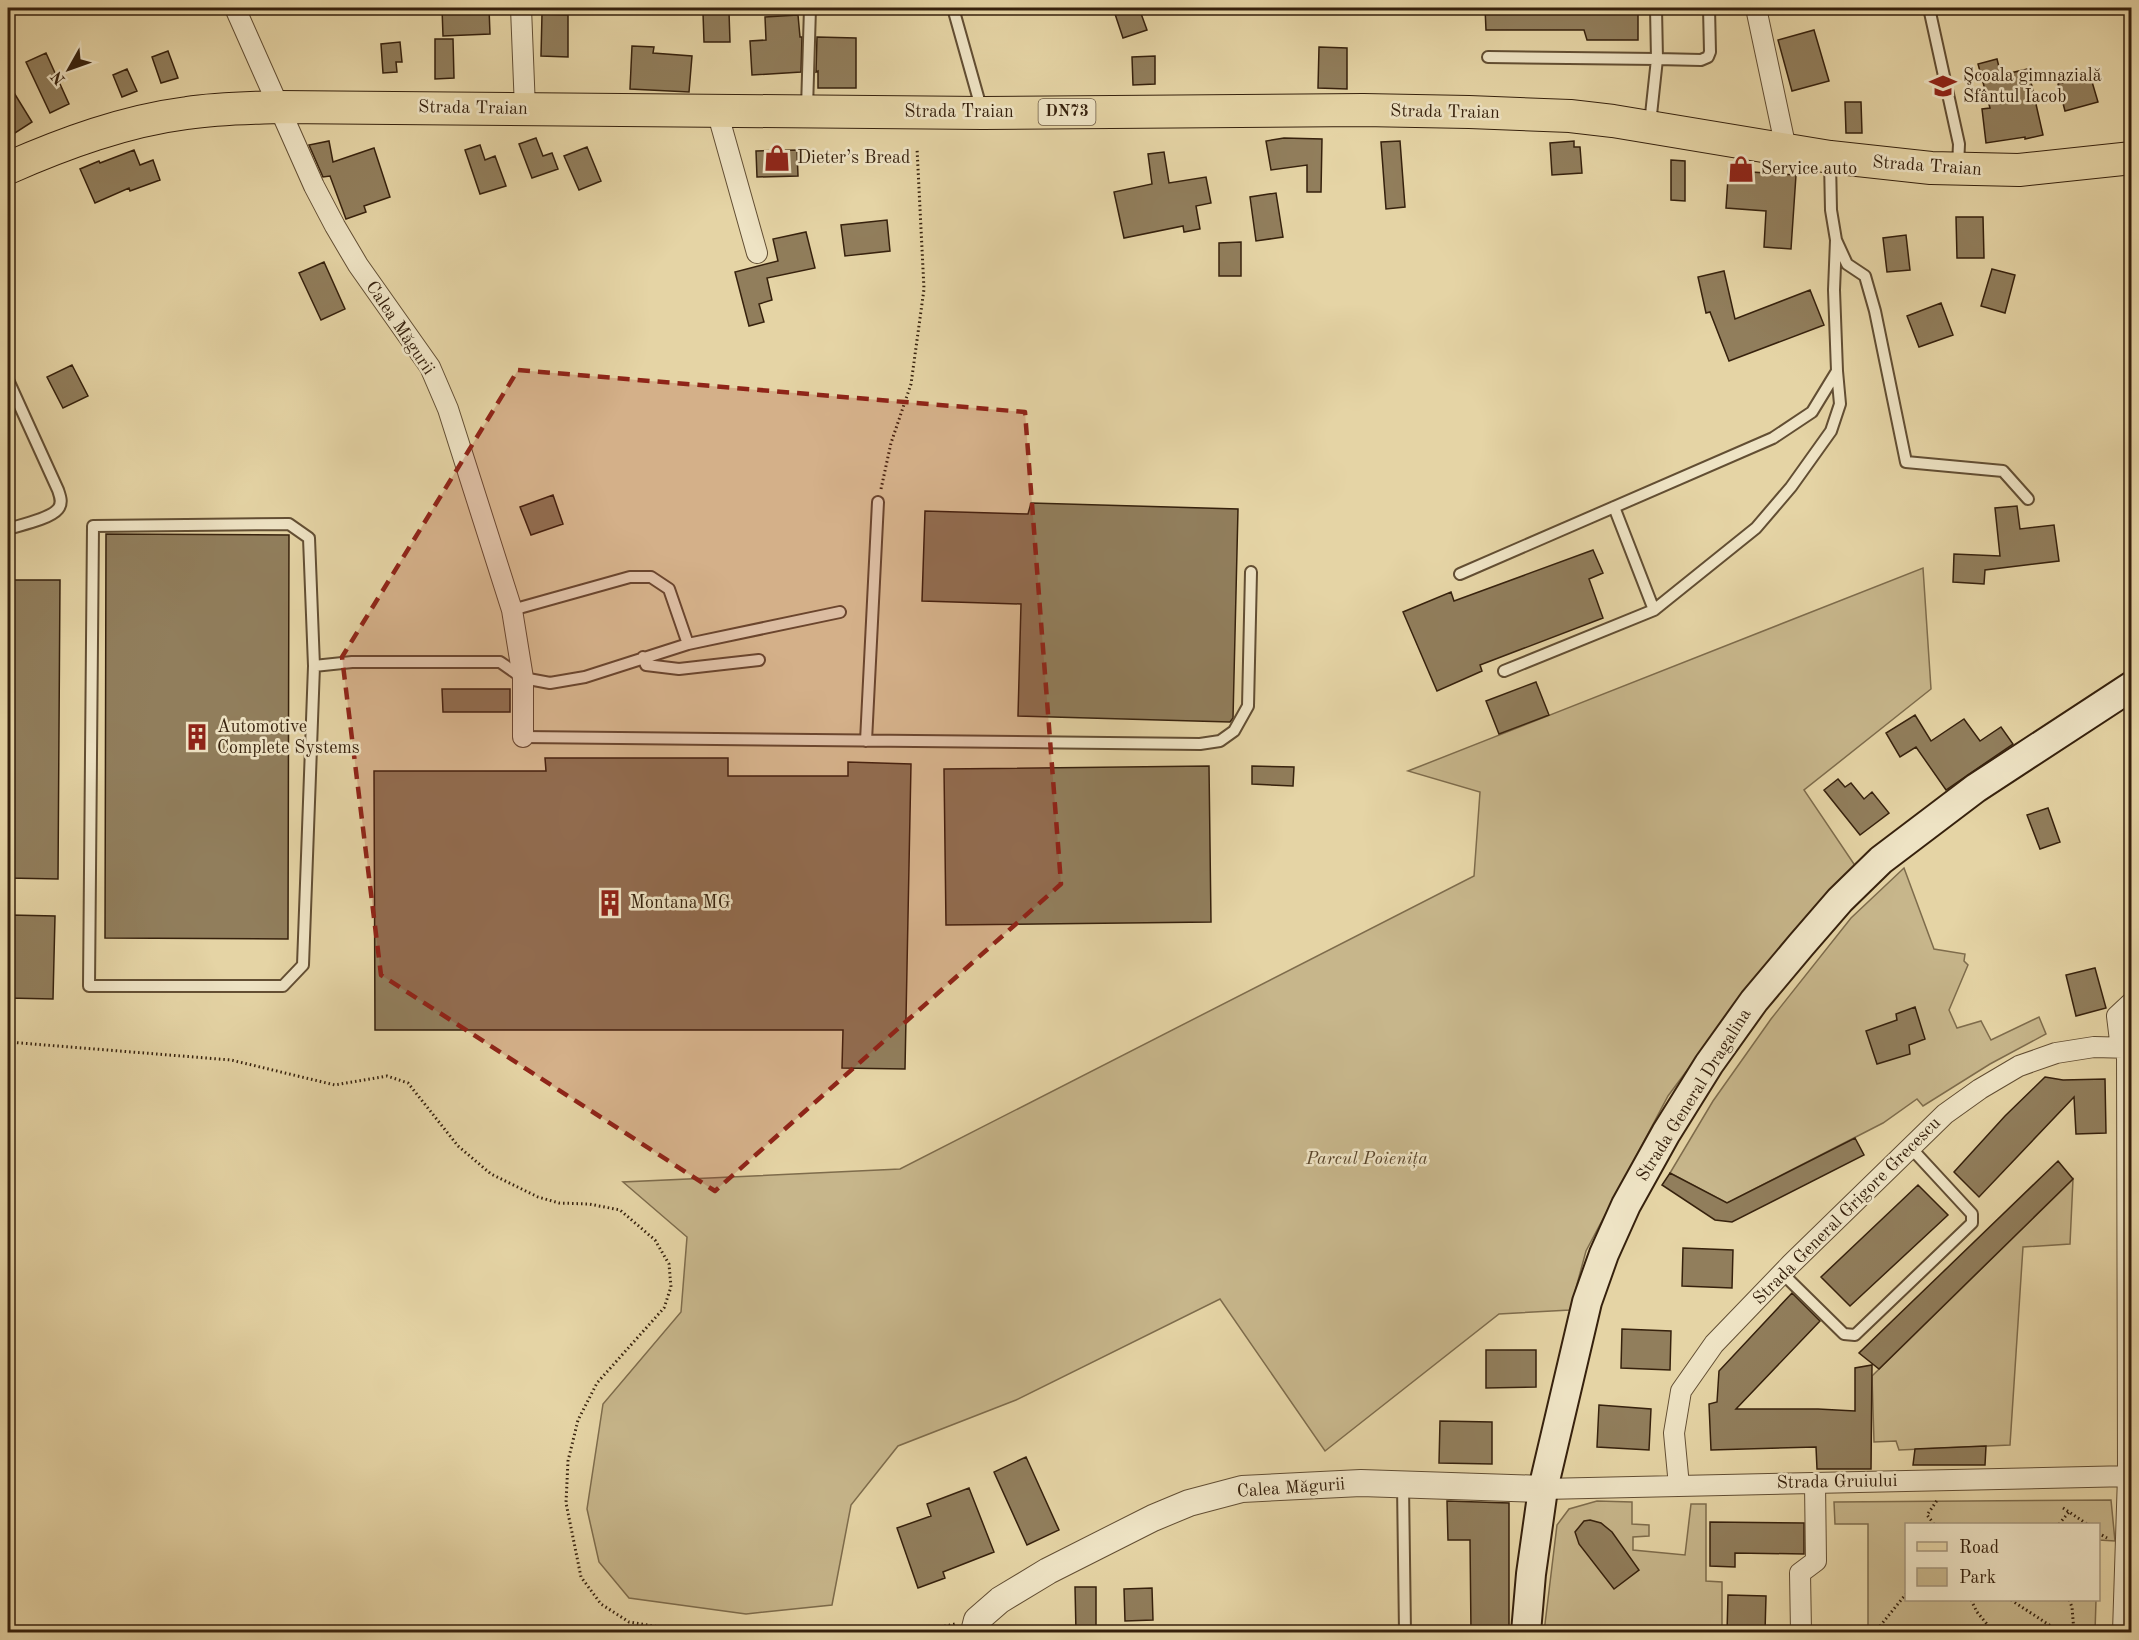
<svg xmlns="http://www.w3.org/2000/svg" width="2139" height="1640" font-family="'Old Standard TT',serif">
<rect width="100%" height="100%" fill="#e5d4a5"/>
<filter id="stains"><feTurbulence type="fractalNoise" baseFrequency=".00333" numOctaves="4"/><feColorMatrix values="0 0 0 0 .2 0 0 0 0 .09 0 0 0 0 .02 0 0 0 .5 -.17"/></filter>
<radialGradient id="worn" r=".72"><stop offset=".6" stop-color="#630" stop-opacity="0"/><stop offset="1" stop-color="#630" stop-opacity=".3"/></radialGradient>
<path fill="#c7b68b" stroke="#7e6c4c" stroke-width="1.5" d="M1923 568 1931 689 1804 790 1856 867 1751 984 1668 1096 1586 1251 1570 1310 1499 1314 1325 1451 1220 1299 1016 1400 898 1446 851 1505 832 1605 746 1614 629 1598 599 1562 587 1509 603 1404 681 1312 687 1237 623 1182 900 1169 1474 876 1480 792 1408 771Z
M1904 868 1934 949 1965 954 1964 961 1968 965 1949 1010 1957 1028 1981 1021 1991 1040 2039 1017 2046 1034 1990 1064 1923 1106 1917 1099 1883 1123 1727 1203 1670 1173 1713 1101 1771 1019 1851 918Z
M2073 1179 2070 1244 2023 1247 2010 1445 1899 1450 1896 1441 1874 1442 1872 1376Z
M2111 1500 2115 1541 2099 1540 2098 1524H1906V1600H2096L2095 1632 1868 1630V1524H1835L1834 1502Z
M1597 1501 1632 1502V1524L1649 1525V1536L1633 1537V1550L1685 1555 1691 1504H1706V1581L1722 1582V1632H1544L1557 1525 1569 1509Z"/>
<path fill="#917e5c" stroke="#36210d" stroke-width="1.5" d="M442 8H489L490 34 443 36Z
M1113 8H1139L1147 30 1123 38Z
M1485 8H1638V40H1587L1584 30H1486Z
M729 12 730 42H704L703 13Z
M542 14 568 15V57L541 56Z
M798 15 800 37H802L801 72 752 75 750 41 766 40 765 17Z
M1814 30 1829 81 1792 91 1778 40Z
M817 37 856 38V88H818V71L816 72Z
M435 39H453L454 78 435 79Z
M400 42 402 62H396L397 72 383 73 381 44Z
M632 46 654 47 653 53 692 56 689 92 630 89Z
M1319 47 1347 48V89L1318 88Z
M168 51 178 78 161 83 152 57Z
M46 53 69 104 50 113 26 62Z
M1155 56V84L1133 85 1132 57Z
M1997 59 2001 75 2028 69 2043 135 2025 139V137L1986 143 1982 109 1990 108 1978 64Z
M127 69 137 91 122 97 113 75Z
M2090 75 2098 102 2065 111 2058 84Z
M8 83 32 122 15 133 8 122Z
M1845 102H1861L1862 133H1846Z
M536 138 543 156 552 153 558 169 532 178 519 144Z
M1284 138 1322 139 1321 192H1307V165L1271 170 1266 141Z
M329 141 333 162 374 148 390 197 364 206 366 212 346 219 330 176 323 177 309 145Z
M1400 141 1405 207 1386 209 1381 142Z
M1574 141V147H1580L1582 173 1552 175 1550 143Z
M480 145 485 160 495 156 506 186 480 194 465 150Z
M587 147 601 181 579 190 564 156Z
M134 150 140 165 153 160 160 180 130 191 129 188 95 203 80 169 99 161 100 163Z
M797 150 798 176 757 177 756 151Z
M1164 152 1169 183 1206 177 1211 203 1196 206 1200 229 1184 232 1183 226 1124 238 1114 192 1152 184 1148 154Z
M1671 160 1685 161V201L1671 200Z
M1729 163 1753 165 1752 172 1796 175 1791 249 1764 247 1766 211 1726 208Z
M1276 193 1283 237 1256 241 1250 197Z
M1956 217H1983L1984 258H1957Z
M887 220 890 251 845 256 841 225Z
M806 232 815 268 767 278 772 300 759 304 764 322 749 326 735 272 778 261 773 239Z
M1906 235 1910 270 1887 272 1883 238Z
M1241 242V276H1219V243Z
M324 262 345 309 321 320 299 273Z
M1992 269 2015 275 2005 313 1981 306Z
M1724 271 1735 319 1810 290 1824 325 1729 361 1710 312 1706 313 1698 277Z
M1941 303 1953 335 1919 347 1907 316Z
M72 365 88 396 63 408 47 377Z
M553 495 563 524 531 535 520 507Z
M1031 503 1238 509 1233 718 1230 722 1018 716 1021 604 922 601 925 511 1028 514Z
M2017 506 2020 529 2054 525 2059 561 1985 570 1984 584 1953 582 1954 554 2000 556 1995 508Z
M106 534 289 535 288 939 105 938Z
M1593 550 1603 573 1589 579 1603 618 1480 665 1482 671 1437 691 1403 612 1451 592 1454 601Z
M8 580H60L58 879 8 878Z
M1536 682 1549 715 1499 734 1486 701Z
M442 689H510V712H443Z
M1915 715 1931 741 1964 719 1980 741 2001 727 2013 744 1946 790 1916 747 1900 757 1886 733Z
M545 758H728V776H848V762L911 764 905 1069 842 1068 843 1030H375L374 771H546Z
M1209 766 1211 922 946 925 944 769Z
M1252 766 1294 767 1293 786 1252 784Z
M1838 779 1845 787 1851 783 1864 799 1872 792 1889 813 1860 835 1824 790Z
M2048 808 2060 842 2040 849 2027 815Z
M10 915 55 916 53 999 8 998Z
M2095 968 2106 1008 2076 1016 2066 975Z
M1915 1007 1925 1039 1909 1045 1910 1054 1877 1064 1866 1031 1897 1020 1896 1014Z
M2045 1077 2063 1080 2105 1079 2106 1133 2076 1134 2074 1097 1979 1197 1954 1172 2005 1116Z
M1855 1138 1864 1155 1732 1222 1715 1220 1662 1185 1670 1173 1727 1203Z
M2058 1161 2073 1179 1879 1369 1859 1353Z
M1918 1185 1948 1215 1850 1306 1821 1277Z
M1683 1248 1733 1250 1732 1288 1682 1286Z
M1792 1293 1820 1321 1736 1409H1818L1855 1411V1368L1872 1365 1871 1469H1817L1816 1447 1711 1450 1709 1404 1717 1402 1719 1371Z
M1622 1329 1671 1331 1670 1370 1621 1368Z
M1486 1350H1536V1387L1486 1388Z
M1599 1405 1651 1409 1649 1450 1597 1447Z
M1440 1421 1492 1422V1464L1439 1463Z
M1986 1446 1985 1465H1913L1915 1449Z
M1026 1457 1059 1530 1027 1545 994 1472Z
M969 1488 994 1552 943 1572 945 1578 918 1588 897 1528 931 1516 927 1504Z
M1447 1501 1509 1503V1632H1471L1470 1540H1448Z
M1590 1520 1601 1523 1612 1532 1639 1570 1614 1589 1579 1544 1575 1532 1584 1521Z
M1710 1522 1804 1523V1554L1735 1553V1567L1710 1566Z
M1075 1587H1096V1632H1076Z
M1152 1588 1153 1620 1125 1621 1124 1589Z
M1728 1595 1766 1596 1765 1632H1727Z"/>
<g fill="none" stroke-linecap="round" stroke-linejoin="round">
<defs>
<path id="service" d="M953 8 982 111
M1656 8 1657 59 1701 60 1708 57 1710 52 1709 8
M1929 8 1959 144 1958 166
M1488 57 1657 59 1650 124
M807 108 810 8
M1830 161 1831 210 1836 240 1847 264 1865 276 1875 311 1906 462 2003 471 2028 499
M8 380 58 490C60 496 63 503 58 509 50 519 20 525 8 529
M1614 507 1654 610
M1460 574 1773 438 1812 412 1837 371 1834 290 1836 240
M512 610 630 577H651L669 589 688 644
M643 657 646 665 679 669 759 660
M314 666 309 538 289 524 93 526 89 986H283L303 965 314 666 352 662H500L523 678 550 683 585 677 688 644 840 612
M1504 671 1654 610 1756 528 1791 487 1831 431 1840 404 1837 371
M523 737 1200 744 1220 741 1234 731 1248 706 1251 572
M866 741 878 502
M1783 1274 1844 1334 1855 1335 1972 1223V1214L1911 1148
M1403 1485 1405 1632"/>
<path id="minor" d="M235 8 314 186 335 226 358 265 430 367 448 409 512 610 523 678V737
M521 8 525 109
M1756 8 1786 149
M717 111 757 253
M2121 1049 2117 1016 2132 1002
M1679 1486 1674 1433 1681 1391 1714 1344 1791 1264 1945 1114 1980 1089 2019 1066 2056 1053 2094 1047 2132 1048
M1543 1489 2132 1476
M1801 1632 1800 1573 1816 1561 1815 1483
M2123 1632 2128 1476 2127 1048"/>
<path id="tertiary" d="M974 1632 977 1620 1000 1600 1048 1571 1153 1518 1189 1503 1242 1489 1361 1483 1543 1489"/>
<path id="secondary" d="M1526 1632 1531 1574 1543 1489 1587 1302 1604 1254 1626 1205 1666 1133 1709 1064 1754 1001 1801 945 1840 900 1881 860 1976 788 2132 686"/>
<path id="primary" d="M8 168C65 143 125 121 187 113 218 108 249 108 279 107L983 113 1363 110 1469 112 1570 116 1613 121 1830 157 1931 168 2019 170 2132 158"/>
</defs>
<use href="#service" stroke="#624e33" stroke-width="14"/>
<use href="#minor" stroke="#624e33" stroke-width="22"/>
<use href="#tertiary" stroke="#624e33" stroke-width="28"/>
<use href="#secondary" stroke="#36210d" stroke-width="32"/>
<use href="#primary" stroke="#36210d" stroke-width="34"/>
<path stroke="#36210d" stroke-width="3" stroke-dasharray="1.5 3" stroke-linecap="butt" d="M881 489 891 443 911 384 924 289 917 148
M8 1042 231 1060 335 1085 387 1076 408 1083 458 1146 491 1174 538 1197 559 1203 589 1204 620 1210 655 1240 669 1264 671 1287 664 1308 597 1383 578 1420 568 1461 566 1503 581 1577 601 1604 629 1622 665 1628 749 1632
M2063 1508 2087 1524
M1934 1524 1927 1515 1938 1499
M2059 1524 2069 1512
M2098 1533 2107 1538
M1971 1600 1977 1612 1991 1629 1998 1628 2004 1632
M2011 1600 2060 1632
M2069 1600 2072 1607 2074 1632
M1880 1626 1906 1594
M918 1632 955 1624"/>
<use href="#service" stroke="#eee3c4" stroke-width="10"/>
<use href="#minor" stroke="#eee3c4" stroke-width="20"/>
<use href="#tertiary" stroke="#eee3c4" stroke-width="26"/>
<use href="#secondary" stroke="#eee3c4" stroke-width="28"/>
<use href="#primary" stroke="#e5d4a5" stroke-width="32"/>
</g>
<path fill="#8f2418" fill-opacity="0.2" stroke="#8f2418" stroke-width="4.5" stroke-dasharray="12 8" stroke-linejoin="round" d="M518 370 1025 412 1061 884 715 1191 381 975 342 657Z"/>
<defs>
<symbol id="school-bare" viewBox="-9 -9 18 18"><path d="M0-5L7-2L0 1L-7-2ZM-4 1L0 2.5L4 1V4Q0 6-4 4Z" fill="#8f2418" stroke="#eee3c4" stroke-width="2.5" paint-order="stroke"/></symbol>
<symbol id="shop-bare" viewBox="-9 -9 18 18"><path d="M-5-2.5h2.3a2.7 3.5 0 0 1 5.4 0H5L5.5 6h-11ZM-1.5-2.5h3a1.5 2.3 0 0 0-3 0Z" fill="#8f2418" stroke="#eee3c4" stroke-width="2.5" paint-order="stroke"/></symbol>
<symbol id="building-bare" viewBox="-9 -9 18 18"><path d="M-4-6H4V6H1V3H-1V6H-4ZM-2.5-4.3h1.7v1.8h-1.7ZM.8-4.3h1.7v1.8H.8ZM-2.5-1h1.7V.8h-1.7ZM.8-1h1.7V.8H.8Z" fill="#8f2418" stroke="#eee3c4" stroke-width="2.5" paint-order="stroke"/></symbol>
</defs>
<g fill-rule="evenodd">
<use href="#school-bare" x="1924" y="67" width="38" height="38"/>
<use href="#shop-bare" x="758" y="139" width="38" height="38"/>
<use href="#shop-bare" x="1722" y="150" width="38" height="38"/>
<use href="#building-bare" x="178" y="718" width="38" height="38"/>
<use href="#building-bare" x="591" y="884" width="38" height="38"/>
</g>
<g text-anchor="middle" dominant-baseline="central" stroke-width="5" stroke-linejoin="round" paint-order="stroke">
<rect fill="#eee3c4" stroke="#6d5b44" stroke-width="1.5" x="1038.5" y="99" width="57" height="26" rx="4.5"/>
<g font-size="16" font-weight="bold" fill="#36210d">
<text x="1067" y="112">DN73</text>
</g>
<g font-size="18" fill="#36210d" stroke="#eee3c4" text-anchor="start">
<text x="1963" y="76">Şcoala gimnazială<tspan x="1963" dy="21">Sfântul Iacob</tspan></text>
<text x="797" y="158">Dieter’s Bread</text>
<text x="1761" y="169">Service auto</text>
<text x="217" y="727">Automotive<tspan x="217" dy="21">Complete Systems</tspan></text>
<text x="630" y="903">Montana MG</text>
</g>
<g font-size="18" fill="#36210d" stroke="#eee3c4">
<text transform="translate(473 108) rotate(1)">Strada Traian</text>
<text x="959" y="112">Strada Traian</text>
<text transform="translate(1445 112) rotate(1)">Strada Traian</text>
<text transform="translate(1927 166) rotate(4)">Strada Traian</text>
<text transform="translate(400 328) rotate(56)">Calea Măgurii</text>
<text transform="translate(1694 1095) rotate(-58)">Strada General Dragalina</text>
<text transform="translate(1847 1211) rotate(-45)">Strada General Grigore Grecescu</text>
<text transform="translate(1837 1482) rotate(-1)">Strada Gruiului</text>
<text transform="translate(1291 1488) rotate(-4)">Calea Măgurii</text>
</g>
<g font-size="18" font-style="italic" fill="#5a462c" stroke="#eee3c4">
<text x="1367" y="1159">Parcul Poieniţa</text>
</g>
</g>
<rect width="2139" height="1640" fill="none" stroke="#e5d4a5" stroke-width="30"/>
<rect x="9" y="9" width="2121" height="1622" fill="none" stroke="#36210d" stroke-width="3"/>
<rect x="15" y="15" width="2109" height="1610" fill="none" stroke="#36210d" stroke-width="1.5"/>
<rect x="1905" y="1523" width="195" height="78" fill="#eee3c4" stroke="#a4957b" stroke-width="1.5"/>
<rect x="1917" y="1542" width="30" height="9" fill="#e5d4a5" stroke="#a4957b" stroke-width="1.5"/>
<text x="1959" y="1553" font-size="18" fill="#36210d">Road</text>
<rect x="1917" y="1568" width="30" height="18" fill="#c7b68b" stroke="#a4957b" stroke-width="1.5"/>
<text x="1959" y="1583" font-size="18" fill="#36210d">Park</text>
<g transform="translate(69 69) rotate(230)" stroke="#eee3c4" stroke-width="4.5" paint-order="stroke">
<path d="M0-4.5L10 22L0 15L-10 22Z" fill="#36210d"/>
<text y="-9" font-size="16" font-weight="bold" text-anchor="middle" fill="#36210d">N</text>
</g>
<rect width="100%" height="100%" filter="url(#stains)"/>
<rect width="100%" height="100%" fill="url(#worn)"/>
</svg>
